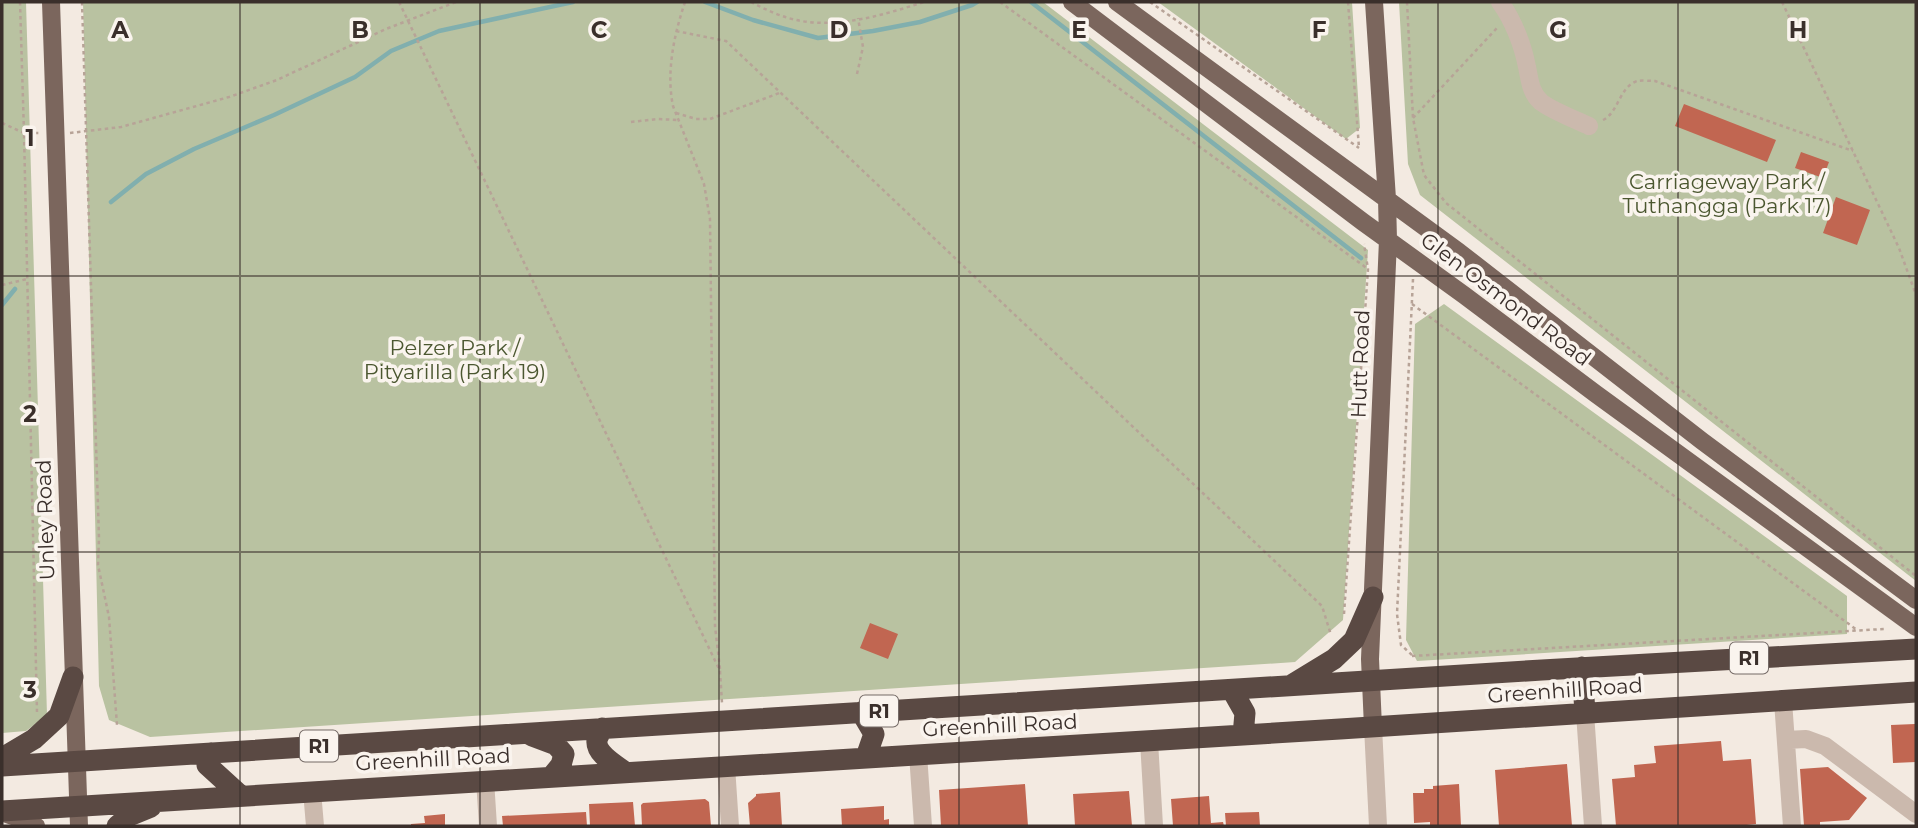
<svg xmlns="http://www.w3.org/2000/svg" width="1918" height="828" font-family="Montserrat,sans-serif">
<rect width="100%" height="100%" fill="#f3eae1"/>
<path fill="#b9c2a1" d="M2 2H26L47 715 26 731 2 733Z
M83 2H1043L1368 250 1343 620 1295 662 150 737 109 720 99 686Z
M1158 2H1352L1360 128 1346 139Z
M1399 2H1916V581L1420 195 1408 164Z
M1444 304 1847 596V634L1417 661 1406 640 1415 324Z"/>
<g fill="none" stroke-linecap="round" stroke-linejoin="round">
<path stroke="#81afae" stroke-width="4.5" d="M705 2 753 20 818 38 873 31 920 22 972 5 977 2
M1031 2 1361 258
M111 202 146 174 194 149 274 115 355 77 391 51 439 31 573 2
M2 305 15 289"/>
</g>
<path fill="#c16651" d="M1684 104 1776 140 1767 162 1675 126Z
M1801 152 1829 162 1823 178 1795 168Z
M1836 197 1870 210 1857 245 1823 233Z
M870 623 898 634 888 659 860 648Z
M1915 724 1916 762 1893 763 1891 725Z
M1721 741 1723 761 1751 759 1756 824 1737 826H1616L1612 779 1635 777 1634 765 1656 763 1654 746Z
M1567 764 1572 826H1499L1495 770Z
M1828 767 1867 798 1849 820 1820 822V826H1804L1800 769Z
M1025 784 1028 826H941L939 790Z
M1459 784 1461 826H1430V822L1414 823 1413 793H1424V789H1433V786Z
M1129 791 1132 826H1075L1073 794Z
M780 792 782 826H750L748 803 756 796V794Z
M1209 796 1211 823 1223 822 1224 826H1173L1171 799Z
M705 799 709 802 711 826H642L641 805 643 803Z
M633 802 635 826H590L589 804Z
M884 806V820L889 819V826H842L841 809Z
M586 812 587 826H503L502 816Z
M1259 812 1260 826H1226L1225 813Z
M445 814V826H411V824L425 823 424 816Z"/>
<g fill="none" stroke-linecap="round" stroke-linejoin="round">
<path stroke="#b7a397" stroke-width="2.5" stroke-dasharray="3.5 3.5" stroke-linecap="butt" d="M20 2 24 133 37 712
M82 2 99 538 98 565 109 617 117 725
M399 2 720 671 722 703
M685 2C674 35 666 72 673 106L704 184 710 219 715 626 720 669
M751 2C766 10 784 18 801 21 842 28 886 14 924 2
M1000 2 1368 269
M1150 2 1359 148
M1348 2 1359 148
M1407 2 1413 118 1424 175 1446 203 1916 576
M1782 2 1899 248 1916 295
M676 31 726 41 1322 606 1331 635
M857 74 863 47 858 18
M676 113 696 119H710L782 92
M1413 118 1497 28
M1603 120C1619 112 1619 87 1637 81 1642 80 1650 81 1655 81L1853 151
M631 122 658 119 678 120
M2 123 24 133H39
M70 133 121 127 229 97 277 80 386 29 456 2
M2 285 27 279
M1412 304 1857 630
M1344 614 1368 269 1364 244
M1412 655 1401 645 1397 614 1413 279
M1412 656 1884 629"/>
<path stroke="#cbb9ad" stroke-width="18" d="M1500 2C1513 20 1523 45 1527 67 1530 80 1530 92 1541 102 1551 110 1576 120 1589 126
M1783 701 1792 826
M1585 713 1593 826
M1373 727 1378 826
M1786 740 1806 739 1825 746 1916 814
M1149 741 1154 826
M918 754 923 826
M726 766 730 826
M485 780 488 826
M312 791 315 826"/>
<path stroke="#7b665d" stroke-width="18" d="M51 2 79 826
M1072 2 1363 222 1464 295 1596 394 1916 627
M1117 2 1459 252 1702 441 1916 600
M1373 727 1370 659 1388 240 1387 199 1374 2
M4 813 27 821 36 826"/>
<path stroke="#5a4943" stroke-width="21" d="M1582 667 1585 713
M1293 684 1334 659 1354 640 1373 597
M1232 690 1245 713 1243 735
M861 712 874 734 866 757
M602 728C601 732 598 736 597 740 595 754 616 765 625 772
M532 736 556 745 564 754 561 765 552 776
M211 753 207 759V765L240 795
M2 758 34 739 59 716 73 677
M2 766 1542 670 1916 649
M2 811 1340 729 1916 692
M117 826 129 816 151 807"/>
</g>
<path fill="none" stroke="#3a2f2b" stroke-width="2" stroke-opacity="0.55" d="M240 2V826M480 2V826M719 2V826M959 2V826M1199 2V826M1438 2V826M1678 2V826M2 276H1916M2 552H1916"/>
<g text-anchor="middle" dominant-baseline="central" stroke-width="7" stroke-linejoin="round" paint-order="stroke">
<g fill="#faf4ee" stroke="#746a66" stroke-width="2">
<rect x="1730" y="642.5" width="38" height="31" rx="5"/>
<rect x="860" y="695.5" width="38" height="31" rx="5"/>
<rect x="300" y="730.5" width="38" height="31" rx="5"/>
</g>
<g font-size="19" font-weight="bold" fill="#3a2f2b">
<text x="1749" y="658">R1</text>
<text x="879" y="711">R1</text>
<text x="319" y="746">R1</text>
</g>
<g font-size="21" fill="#4b5730" stroke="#faf4ee">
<text x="1727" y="181">Carriageway Park /<tspan x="1727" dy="24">Tuthangga (Park 17)</tspan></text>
<text x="455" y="347">Pelzer Park /<tspan x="455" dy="24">Pityarilla (Park 19)</tspan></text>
</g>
<g font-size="21" fill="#3a2f2b" stroke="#faf4ee">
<text transform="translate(1506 299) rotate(37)">Glen Osmond Road</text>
<text transform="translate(1360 364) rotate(-88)">Hutt Road</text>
<text transform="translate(45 520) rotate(-92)">Unley Road</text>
<text transform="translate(1565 690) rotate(-4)">Greenhill Road</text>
<text transform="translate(1000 725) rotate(-3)">Greenhill Road</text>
<text transform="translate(433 759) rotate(-3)">Greenhill Road</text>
</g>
</g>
<g font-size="23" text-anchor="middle" font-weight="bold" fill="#3a2f2b" stroke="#faf4ee" stroke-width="7" stroke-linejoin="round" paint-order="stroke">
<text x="120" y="38">A</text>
<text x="360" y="38">B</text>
<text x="599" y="38">C</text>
<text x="839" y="38">D</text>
<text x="1079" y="38">E</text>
<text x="1319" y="38">F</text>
<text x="1558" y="38">G</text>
<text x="1798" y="38">H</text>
<text x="30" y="146">1</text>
<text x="30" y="422">2</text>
<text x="30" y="698">3</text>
</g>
<rect width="1918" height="828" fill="none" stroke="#3a2f2b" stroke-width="7"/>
</svg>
